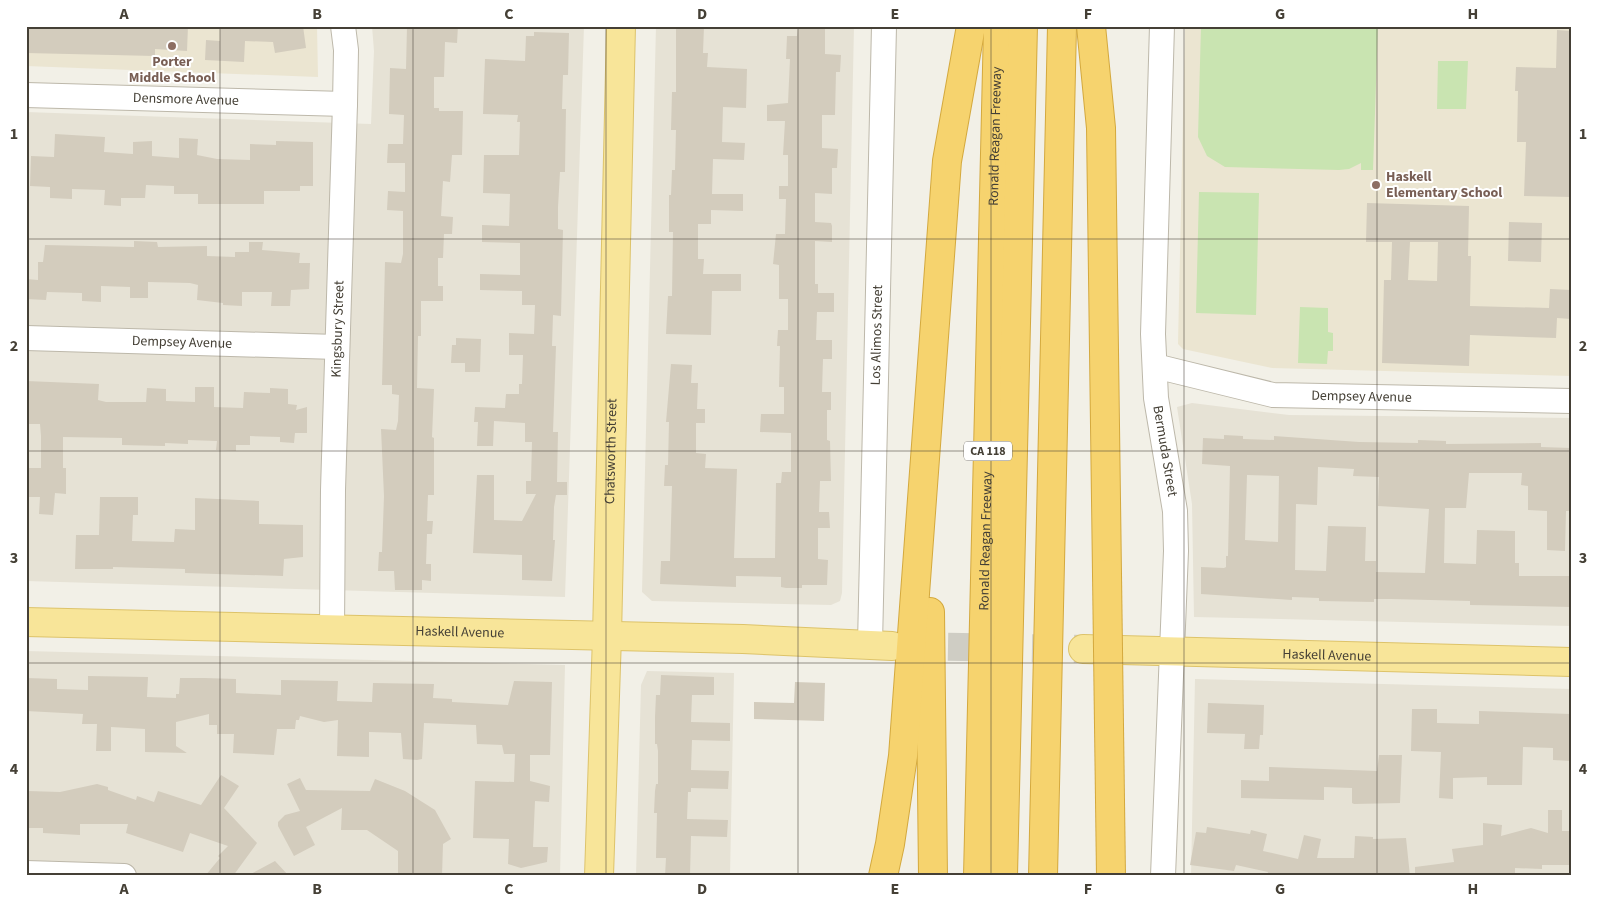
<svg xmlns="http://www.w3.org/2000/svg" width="1597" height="902" font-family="'Source Sans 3',sans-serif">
<rect width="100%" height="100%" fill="#f2f0e7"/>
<path fill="#e6e2d5" d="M372 26H584L565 597 26 581V112L371 124 374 51Z
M656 26H854L842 593 840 601 831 605 652 601 642 592Z
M1192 403 1289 415 1571 418V626L1194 617 1192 504 1177 407Z
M26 651 565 665 560 876H26Z
M647 671 734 673 730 876H636L641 685Z
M1195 679 1571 689V876H1191Z"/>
<path fill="#ebe5d1" d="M26 26H317L318 77 26 66Z
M1185 26H1571V376L1272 368 1183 349 1178 344Z"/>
<path fill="#c9e4b1" d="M1201 26H1378L1373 170H1361V163L1349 169 1339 170 1225 167 1207 156 1198 137Z
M1438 61H1468L1466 109H1437Z
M1199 192 1259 193 1256 315 1196 313Z
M1300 307 1328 308V332L1333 333V351H1328L1327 364 1298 363Z"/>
<path fill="#d3ccbd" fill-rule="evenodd" d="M26 26H188L187 51 155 49V56L26 53Z
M220 26H303L306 48 275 53 273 42 245 41 244 62 205 60 206 40 220 41Z
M407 26H458L457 43 445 42 444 77H434V108H439V111H463L462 155H452L450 182 443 181 441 216 453 217 452 234H444L443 258H438V286H443V301H421V336H418L417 388 434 389 432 437 434 438V495H428L427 521H433L432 534H427L426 564H431V581L422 580V590H395L394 571H378L379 552H382L384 496 381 429 396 430 398 421 399 395 392 394V385H382L385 262 401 263 403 254V211L387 210 388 191 405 192V163H387L388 144H403L404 115 389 114 390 68 406 69Z
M676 26H704L703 53H708L707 67 747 69 746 108 723 107 722 142 745 143 744 160 713 159 712 194H743V211L711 210V224H698V259H704L703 274H741V291H712L711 335 666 334 668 296H672L673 232H669V195H671L672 170H675L676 130H671L672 92H676Z
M798 28 825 29V54L841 55 840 72H836L835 115H822V148L838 149 837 168H832V194L815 193V222L831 223 832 226V242L815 241V284H818V293H834V312H817L816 340H832V359H823L822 392H831V410H827V440L830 441 831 481H820L819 512H829L830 528H818V559L828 560 827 585H802V588H786L781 587V577L736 576V587L660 584 661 561H670L672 486H664L665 465H668L669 422H666L671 364 692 365 691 383H698L697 409H705V423H696V453L706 454 705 468 737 469 734 558H775L776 483H781L782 472H791V433L760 432 761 414H784V387H779L780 346H777L778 330H788V299H779V265L773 264 776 234H785L786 199H779V186H788V155H783L785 121H767V105L788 103 790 59H786L787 36H797Z
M1557 30 1571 31V197L1524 196 1526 142H1517L1518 91H1515L1516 67 1556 68Z
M534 32 569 33 568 75H563L562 109H566L565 172H560L558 207V229L563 230 561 316 553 315 552 346H556L553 432H558L557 482H567V495H556L554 507 553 540H555L552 581 522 580V555L473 553 477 475H494V520L522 521 536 494H526V481H531L532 442H525V423L494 421 493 446H477L478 422H474L475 407 505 408 506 394H519V384H522L523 355H509V333L534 334 535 305H522V291L480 290V274L520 275V243L482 242V225L509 226 510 194 483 193 484 155H519L520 122H517L518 115 483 114 485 59 525 61 526 36H534Z
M55 134 105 137 104 152 133 154V142L152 141V156L179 158V138L198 139 197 155 217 159 250 160V144L276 145V141L313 142V186H300V191H264V204H198V194H174V186L146 185 145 198H121V206L104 205 105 190 72 189V199L50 198V187L30 186 31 156 54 157Z
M1367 203 1469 206 1468 256H1471L1470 306 1549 308 1550 289 1571 290V319L1557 318 1556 338 1470 335 1469 366 1382 363 1384 280H1391L1392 242H1366ZM1410 242H1438L1437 281 1408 280Z
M1509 222 1542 223 1541 262 1508 261Z
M134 241 157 242 158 247 207 246V256L235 257V252H249V242H263L262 250 300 253 299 263H310L309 289 291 290 290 306H271L272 292H242V306L223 305V303L197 300 198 285 190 283 148 282V298H130V287L101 286V302L82 301V293L47 292 46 300 26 299V279L38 280V262H43L45 245 134 247Z
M456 338 481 339 480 372H465V363H451L452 345H456Z
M26 381 99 384 98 400 106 402H146L147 388 166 389V401L195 402V387H214V407L243 408 244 392 270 393V388L288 389V404L297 405 296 410 307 407V433H295L294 443 280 442V437L250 436V445H236V451L216 450 217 441 188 440V444L165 443V446L122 445V438L63 437V468H66V494L55 493 53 515 39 514 40 497H26V468H41V436L40 424H26Z
M1224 435 1243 436V439L1274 440V436L1359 442 1418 443V440L1446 441V444L1541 443V447L1571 448V511H1566L1565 551 1547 550V511L1528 510V486L1521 485 1522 473H1469L1466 508H1445L1444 563 1476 564 1477 530 1515 531V563H1519V576H1571V607L1470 605V601L1391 599H1374V602L1319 601V598L1292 597V600L1201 594V567L1224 568 1226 567V556H1228L1230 466 1202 464 1203 438 1224 439ZM1318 467 1354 469 1353 476 1379 477 1378 506 1429 509 1425 573 1376 572V561H1365L1366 527 1328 526 1326 571 1295 570 1296 504 1317 505ZM1247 475 1279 476 1278 542 1245 540Z
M100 497H138V515H133L132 541 174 542 175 529 195 530V498L259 501V524L303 525V557L284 559 283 576 185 573V569L113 567V569H75L76 535H99Z
M661 675 714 677V695H692L691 722 730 723V741L692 740 691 770 729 771 728 789 691 788V792H688L687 819 728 820 727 837 691 836 690 876H665L666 858H656L657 813H654L655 791 656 784H658V751L657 744H655V717L656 695H660Z
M88 676 148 677 147 697 176 698V694H179L180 678H204L236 679V693L281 695V680L338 681 337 701 372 702 373 683 434 684 433 698 452 699V702L508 705 514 681 552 682 550 755H530V781L550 786 549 802 535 801 533 847H548L547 862 521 868 508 864 509 839 473 838 475 781 514 782 515 754H504L502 745 477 744 476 725 424 723 422 759 417 760 403 759 401 733 369 732V757L337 756 338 720 324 722 300 716 299 720H296L295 729H277L274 755 233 753 234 734H217V725H209V714L176 722V746L187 753 145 752V729L111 727V751H96L97 724H82L83 714 26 711V678L57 679V689L88 690Z
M795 682 825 683 824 721 754 719V702L794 703Z
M1208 703 1264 705 1263 735H1260L1259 749H1244L1245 734 1207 733Z
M1412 709H1437V723L1479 724V711L1571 714V761L1553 760V748L1523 747 1522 785H1487V777L1453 778V799L1439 798 1441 752 1411 751Z
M1379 755H1402L1400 803 1354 804 1352 803V788L1324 787V800L1241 798V780L1269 781V767L1377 771Z
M221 775 239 786 224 808 257 843 233 876H205L220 858 218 856 228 846 190 833 183 852 126 833 128 824H80V835L43 833V828H26L28 791 60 792 97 784 108 787V790L136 800 137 796 154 802 158 791 201 805Z
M300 778 306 790 370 791 375 779 405 791 435 810 451 839 443 844 442 876H398V851L367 830H341L342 808 306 827 315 845 294 856 278 826V822L285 815 300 811 287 784Z
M1548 810H1562V831H1571V865H1542V869L1515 868V876H1415V867L1454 862 1452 849 1483 845V823L1502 825 1501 836 1531 828 1548 833Z
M1207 827 1250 834 1251 830 1267 834 1263 851 1298 859 1304 835 1321 839 1317 858H1354L1355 836 1373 837V839L1406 838 1410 876H1267L1268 872 1236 865 1234 871 1190 865 1196 832 1206 833Z
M275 861 289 876H247Z"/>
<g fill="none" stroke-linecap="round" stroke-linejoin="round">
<path stroke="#cfcdc4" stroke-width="28" stroke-dasharray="28 14" stroke-linecap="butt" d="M906 646 1083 649"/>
<defs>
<g id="minor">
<path id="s1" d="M1162 26 1153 334 1156 398 1175 511 1176 551 1163 876"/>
<path id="s2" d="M26 95 345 104"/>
<path id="s3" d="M26 338 337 347"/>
<path id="s4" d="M1155 366 1273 395 1571 401"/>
<path id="s5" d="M332 631 333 490 345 104 346 50 343 26"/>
<path id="s6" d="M870 644 884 26"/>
<path d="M26 873 124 876"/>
</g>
<g id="major">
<path id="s7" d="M26 622 743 639 892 646"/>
<path id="s8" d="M1083 649 1571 662"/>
<path id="s9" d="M599 876 607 636 621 26"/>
</g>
<g id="highway">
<path d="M1091 26 1101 128 1107 574"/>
<path d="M930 612 933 876"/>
<path d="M883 876 890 844 903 756 947 161 971 26"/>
<path id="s10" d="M978 876 998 26"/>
<path d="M1003 876 1023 26"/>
<path d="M1043 876 1062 26"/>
</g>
</defs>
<use href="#minor" stroke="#bdb8aa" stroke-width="26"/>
<use href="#major" stroke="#ddc36a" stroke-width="30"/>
<use href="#highway" stroke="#d4a93e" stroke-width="30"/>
<use href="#minor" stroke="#fff" stroke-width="24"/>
<use href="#major" stroke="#f8e599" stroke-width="28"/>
<use href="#highway" stroke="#f6d36e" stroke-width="28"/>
<defs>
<path id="highway-bridge" d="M1107 574 1111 876"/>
</defs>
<use href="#highway-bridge" stroke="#d4a93e" stroke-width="30" stroke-linecap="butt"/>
<use href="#highway-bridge" stroke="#f6d36e" stroke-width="28"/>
</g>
<path fill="none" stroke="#454036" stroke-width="1" stroke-opacity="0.55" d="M220 26V876M413 26V876M606 26V876M798 26V876M991 26V876M1184 26V876M1377 26V876M26 239H1571M26 451H1571M26 663H1571"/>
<g fill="#8d6e63" stroke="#fff" stroke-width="2">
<circle cx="172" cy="46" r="5"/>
<circle cx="1376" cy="185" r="5"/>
</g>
<g text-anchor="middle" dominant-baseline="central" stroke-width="4" stroke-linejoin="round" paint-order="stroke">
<rect fill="#fff" stroke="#7d7972" stroke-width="1" x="964" y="441.5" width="48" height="19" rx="4"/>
<g font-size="12" font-weight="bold" fill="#454036">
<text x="988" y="451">CA 118</text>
</g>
<g font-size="14" font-weight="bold" fill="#785e54" stroke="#fff">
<text x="172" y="62">Porter<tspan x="172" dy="16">Middle School</tspan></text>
<text x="1386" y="177" text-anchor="start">Haskell<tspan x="1386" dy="16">Elementary School</tspan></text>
</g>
<g font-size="14" fill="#454036" stroke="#fff">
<text stroke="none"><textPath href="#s2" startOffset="160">Densmore Avenue</textPath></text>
<text stroke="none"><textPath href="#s10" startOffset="740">Ronald Reagan Freeway</textPath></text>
<text stroke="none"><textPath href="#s5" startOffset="302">Kingsbury Street</textPath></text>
<text stroke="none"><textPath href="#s6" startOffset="309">Los Alimos Street</textPath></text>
<text stroke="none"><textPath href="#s3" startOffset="156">Dempsey Avenue</textPath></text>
<text stroke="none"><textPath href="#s4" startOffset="210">Dempsey Avenue</textPath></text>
<text stroke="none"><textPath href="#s9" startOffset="425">Chatsworth Street</textPath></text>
<text stroke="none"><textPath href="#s1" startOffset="426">Bermuda Street</textPath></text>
<text stroke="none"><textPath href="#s10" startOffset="335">Ronald Reagan Freeway</textPath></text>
<text stroke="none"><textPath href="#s7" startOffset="434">Haskell Avenue</textPath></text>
<text stroke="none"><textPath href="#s8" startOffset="244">Haskell Avenue</textPath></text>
</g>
</g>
<rect width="1597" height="902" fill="none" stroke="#ffffff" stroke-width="55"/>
<rect x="28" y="28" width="1542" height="846" fill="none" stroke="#454036" stroke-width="2"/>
<g font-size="16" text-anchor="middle" font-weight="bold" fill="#454036">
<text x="124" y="19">A</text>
<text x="317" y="19">B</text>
<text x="509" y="19">C</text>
<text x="702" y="19">D</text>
<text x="895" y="19">E</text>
<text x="1088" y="19">F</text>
<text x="1280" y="19">G</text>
<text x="1473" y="19">H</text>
<text x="14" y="139">1</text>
<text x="1583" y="139">1</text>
<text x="14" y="351">2</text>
<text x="1583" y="351">2</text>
<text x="14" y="563">3</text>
<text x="1583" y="563">3</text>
<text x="14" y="774">4</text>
<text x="1583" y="774">4</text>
<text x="124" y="894">A</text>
<text x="317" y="894">B</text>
<text x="509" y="894">C</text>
<text x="702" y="894">D</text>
<text x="895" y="894">E</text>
<text x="1088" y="894">F</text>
<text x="1280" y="894">G</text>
<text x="1473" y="894">H</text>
</g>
</svg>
